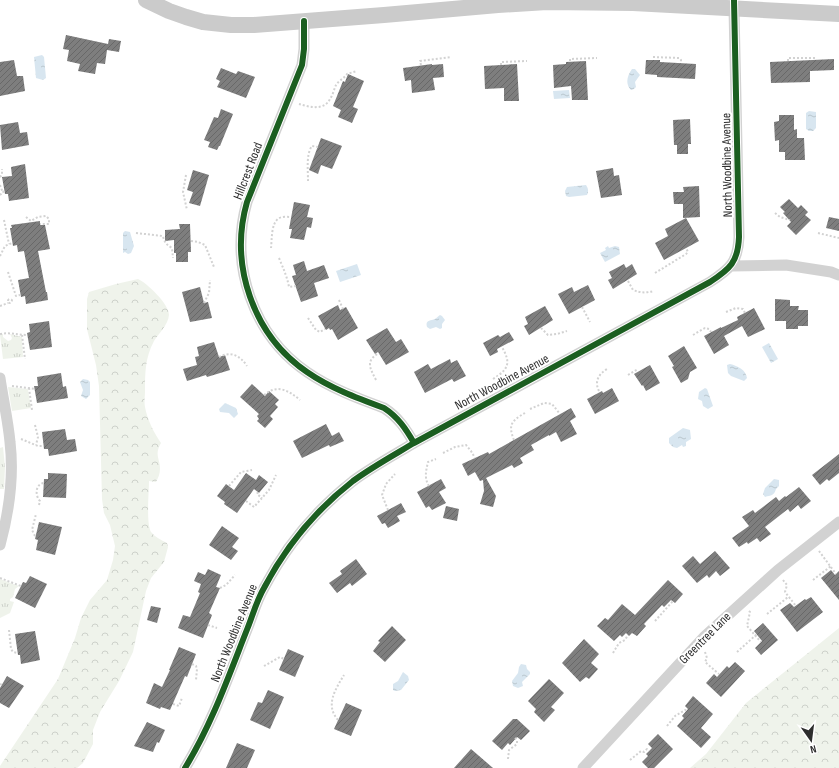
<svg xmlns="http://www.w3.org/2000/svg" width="839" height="768" font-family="'Sofia Sans Condensed',sans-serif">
<defs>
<pattern id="grass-tufts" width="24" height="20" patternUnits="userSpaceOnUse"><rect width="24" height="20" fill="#eff3eb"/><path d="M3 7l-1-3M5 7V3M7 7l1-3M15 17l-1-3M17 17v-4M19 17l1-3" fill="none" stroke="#cdd1ca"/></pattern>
<pattern id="forest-crowns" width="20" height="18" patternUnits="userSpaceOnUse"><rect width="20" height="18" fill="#eff3eb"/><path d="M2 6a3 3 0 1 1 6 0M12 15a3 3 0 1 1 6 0" fill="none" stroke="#cdd1ca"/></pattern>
<pattern id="water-ripples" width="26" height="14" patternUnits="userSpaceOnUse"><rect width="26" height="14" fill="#d8e6f0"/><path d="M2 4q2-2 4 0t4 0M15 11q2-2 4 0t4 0" fill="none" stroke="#bac6ce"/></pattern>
<pattern id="building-hatch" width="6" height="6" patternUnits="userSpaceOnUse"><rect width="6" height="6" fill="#7e7e7e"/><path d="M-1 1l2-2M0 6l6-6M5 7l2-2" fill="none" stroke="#686868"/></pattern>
</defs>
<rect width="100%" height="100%" fill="#fff"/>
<path fill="url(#grass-tufts)" d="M3 334V337L8 341 11 340 12 338 10 334 22 337 23 357 3 359 0 335Z
M8 387 28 389 31 408 12 411Z
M3 447 5 467 4 489H0V448Z
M0 579 19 586 15 589 13 597 10 599V601L14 602 10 613 0 618Z"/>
<path fill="url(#forest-crowns)" d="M138 279C147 283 169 304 169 315 168 325 159 333 154 341 145 358 145 373 145 392 145 396 144 402 145 407 147 419 154 433 161 443 154 455 160 458 160 469 160 474 158 478 156 482L149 481C149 493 146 523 151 532 155 537 161 540 167 543L168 547 164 562 151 578 146 591 133 652 119 681 100 712 93 730V744L83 763 77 768H0V766L58 679 75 638 81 618 90 600 107 580 113 560 115 546 110 525 104 513 102 499 99 386 96 365 87 329V299L89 292 116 284Z
M839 628V768H690L706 754 746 703Z"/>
<path fill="url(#water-ripples)" d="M42 55 44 57 46 78 43 80 36 78 34 57Z
M632 69H635L640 75 635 82 636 87 634 89 631 90C625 84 627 76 632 69Z
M569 90 570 98 554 99 553 91Z
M809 111 816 112V128L813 131H809L806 129V113Z
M586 185C588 188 589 191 587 195L569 197 566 196 565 191 567 187Z
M125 231 130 232 134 246 131 253 128 254 125 252 123 253V233Z
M608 246 609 248 615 246 619 247 620 254 605 262 600 253 606 250 605 248Z
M357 264 361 275 340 282 336 271Z
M440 315 442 316 445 320 442 324V328L440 329 436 327 430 329 427 327C425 320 430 321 435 319 437 318 438 316 440 315Z
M769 343 778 359 771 363 762 347Z
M730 364C738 366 746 370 747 378L744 381 731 376 728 373 727 365Z
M83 379 88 380 90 382V395L86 399 81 396 83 390 80 382Z
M705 388 707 389 713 406 708 409 703 406 702 401 698 399 699 392Z
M225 403 236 408 238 414 234 418 229 413 220 412 219 409Z
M683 428 690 430 691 439 686 442V446L683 447 682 445 677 448 673 447 669 443V438Z
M774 479 779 480V486L776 489C774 496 771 495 765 497L763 494 765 488Z
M521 664 526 665 527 669 530 672V674L522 682 523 686 518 688 513 686 512 681 518 673 519 667Z
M403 672 408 676 409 680 401 690 395 691 393 690V684L398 681Z"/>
<path fill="url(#building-hatch)" d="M66 35 108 44 109 39 121 41 119 52 107 50 105 64 97 63 95 74 78 71 80 64 67 61 69 50 63 49Z
M834 59V70L810 71V82L771 83 770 62Z
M14 60 17 76H23L25 91 0 96V62Z
M646 60H660V62L696 64 695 79 657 77V75L645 74Z
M586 61 588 100H572L571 86 554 88 553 65 566 64V62Z
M432 64V65L443 64 444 77 433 78 435 90 412 93 411 80 405 81 403 68Z
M517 64 519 101H504V88L485 89 484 66Z
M221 68 236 74 238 71 255 77 246 98 217 87 220 81 216 79Z
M348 74 364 81 353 107 358 109 352 123 338 117 341 110 333 106 343 81 345 82Z
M221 109 233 114 220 146H219L217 150 208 147 210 142 204 140 214 117 218 118Z
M779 115H794V130L797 129V138H804L805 160H785V152H779V140L775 141 774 122 779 121Z
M690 119 691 144H688V154H677V145H674L673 120Z
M18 122 20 133 27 132 29 145 2 150 0 125Z
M321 138 342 146 332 169 321 165 318 174 309 170Z
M25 164 29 198 9 201 8 194H5L2 177 12 176 11 167Z
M613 168 614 176 619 175 622 195 601 198 596 171Z
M193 170 209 175 200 206 189 203 193 192 187 190Z
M699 186 700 217 683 218V204H674L673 192H684L683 187Z
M789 199 798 208 801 205 808 212 805 215 811 220 796 235 787 226 791 222 783 213 785 212 780 207Z
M294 202 310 205 307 217 313 218 311 228 307 227 304 240 290 238 292 229H289Z
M829 217 839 219V231L826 228Z
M686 218 699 241 664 260 655 243 668 236 665 229Z
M40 221V225H45L50 249 38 251 46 292H47L48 300 26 304 25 296 21 297 18 280 29 278 24 251 18 252 17 245 13 246 10 228H12L11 225Z
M179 224H190L191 252H188V262H176V253H174V240L165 241V230L180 229Z
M304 261 307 271 324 265 329 278 314 283 318 296 301 302 292 276 296 275 293 265Z
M624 264 626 268 632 264 637 274 613 289 608 280 612 278 609 272Z
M588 285 595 300 569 314 558 294 572 287 574 292Z
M200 287 204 303 208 302 212 318 190 322 182 292Z
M775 299 790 300V306H799L798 310H808V326H798V329H786V321H775Z
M338 305 340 310 346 307 358 328 338 340 332 329 330 330 329 328 326 330 318 316Z
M545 306 553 320 529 335 524 326 528 324 525 317Z
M754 308 765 329 748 337 742 326 724 336 729 345 714 354 704 336 721 327V328L738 320 737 317Z
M49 321 52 347 30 350 27 333 30 332 29 324Z
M387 328 396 342 401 339 409 352 386 365 378 352 375 354 366 340Z
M509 332 514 340 497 349 498 352 490 356 483 343 498 335 500 337Z
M214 342 219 357 225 355 230 370 207 377 206 375 187 381 183 369 197 365 195 357 199 356 197 347Z
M684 346 697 368 690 372 688 379 681 383 672 367 674 366 668 356Z
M450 359 451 363 457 360 466 376 454 382 452 379 425 393 414 372 428 364 431 369Z
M650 365 660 383 646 391 643 385 642 386 634 374Z
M61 373 63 387 66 386 68 398 37 403 34 386H38L37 377Z
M252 384 265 396 269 391 279 400 275 404 278 407 270 416 273 419 265 428 257 421 259 419 257 416 259 414 240 397Z
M612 388 619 401 595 414 587 399 602 391 603 393Z
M571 408 576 417 570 421 577 434 561 442 556 432 549 436V435L531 445 534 450 520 458 523 463 514 468 512 465 486 478 496 496 493 507 480 504 484 491 483 480 480 481 475 472 468 476 462 464 488 452 489 454Z
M326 424 332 436 339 432 344 441 330 447 329 445 302 458 293 441Z
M65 429 67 440 75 439 77 451 49 456 48 449H44L42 432Z
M839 454V473L829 481 827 479 820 485 812 475Z
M48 473 67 474 66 498 43 497 44 479H48Z
M246 473 256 480 259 475 268 482 259 493 254 489 237 513 224 504 225 502 217 496 226 484 234 490Z
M441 479 446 488 439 492 446 503 432 510 429 506 426 508 417 492Z
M799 487 811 501 801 509 798 505 790 512 788 509 765 527 771 534 760 542 757 538 748 544 747 542 739 547 732 538 749 526 742 517 753 510 755 513 776 497 779 501 785 496 786 497Z
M401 503 406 512 397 516 400 521 388 528 385 523 382 524 377 516Z
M446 506 459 509 457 521 443 518Z
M39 522 62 527 55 555 36 550 38 540 35 539Z
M222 526 239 538 232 547 238 551 231 560 209 545Z
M715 551 730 568 720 576 716 571 709 578 707 575 697 583 682 566 693 556 700 564Z
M356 559 367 574 352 586 350 583 337 593 329 583 342 574 340 571Z
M208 569 221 575 216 587 220 588 209 613 212 615 203 638 178 628 183 615 190 617 200 593 198 592 201 584 194 581 198 572 205 575Z
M831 570 835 575 839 571V600L821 578Z
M30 576 47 584 35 608 15 598 23 582 26 583Z
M668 580 683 594 675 603 671 600 664 607 662 605 644 624 646 626 637 636 632 633 629 636 626 633 622 637 620 635 614 641 597 626 605 618 608 620 622 604 635 615Z
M811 597 823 612 797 632 780 610 790 603 794 607 805 599 806 600Z
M151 606 161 608 157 623 147 620Z
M763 623 778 640 761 655 755 648 762 641 754 631Z
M392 626 406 640 385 662 373 651 380 642 378 641Z
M35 631 40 660 21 664 20 655H18L15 634Z
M584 639 599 654 591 663 598 669 589 679 586 677 580 682 562 663Z
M179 647 196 654 187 677 185 676 170 710 161 707 160 709 146 703 154 683 162 687 170 670H169Z
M288 649 304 656 295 677 279 670Z
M735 662 745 671 721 697 706 683 714 674 717 677 727 666 729 668Z
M7 676 24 686 9 708 0 703V688Z
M549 679 564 693 551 707 555 710 544 722 534 712 536 709 528 701Z
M268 690 284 697 270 729 250 720 258 702 262 703Z
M693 696 713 714 701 728 711 737 701 748 677 726 684 718 682 716 688 709 685 706Z
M346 703 362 710 351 736 334 729Z
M513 719H517L530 731 521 740 517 737 510 745 508 743 502 750 492 741Z
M147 722 165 730 159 743 157 742 153 752 134 746Z
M658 734 673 749 654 768H648L642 762 648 756 646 754 652 748 648 744Z
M237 743 255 750 247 768H226Z
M471 749 493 768H454Z"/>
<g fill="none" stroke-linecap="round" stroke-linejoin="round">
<path stroke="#d2d2d2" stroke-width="2" stroke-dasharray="2 2" stroke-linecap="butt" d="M653 57 679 58 681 60V63
M570 61V59L597 58
M788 61V58H816
M421 65 420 61 451 57
M501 65V62L527 61
M299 104C309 107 324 111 330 99 333 95 334 89 336 85 339 80 345 78 347 74L357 71
M186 175 183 192 187 210
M0 177 2 175V169
M308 181C308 170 306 154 312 146L318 147
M0 185 3 193
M0 195 4 191
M775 213 780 217 790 220
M26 217 31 221 38 217 46 216 49 219V224H40
M4 220 9 244
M136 233 163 236C164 242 167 245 172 248L173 258
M818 233 839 238
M191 241 198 242 205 245 214 267
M271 248C272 240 271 224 278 219 281 216 287 217 291 217
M0 256 5 246 12 243
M279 258C283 268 287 276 289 287L296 286
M8 272 16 296 20 295
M655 273 686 254 688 252 686 248
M628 281 633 290C641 293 646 293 654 291
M8 301a2 2 0 1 1 4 0a2 2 0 1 1-4 0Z
M339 300 343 309
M204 303 209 293 210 280
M0 306 8 303
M582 307 590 322
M726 312 736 308 743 309 745 313
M308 318 316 330 320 332 325 329
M541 328 548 335 557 334 567 331
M0 334C10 332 18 335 28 335
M22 335 25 359
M693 335 705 328 709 329 711 332
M219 357C230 351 240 355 247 366
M628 375 638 369
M493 379C509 369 511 363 502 347
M376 380C370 368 365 361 379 353
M12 386 35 389
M29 388 32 410
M599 391C594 381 599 374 607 369
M264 395C277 384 288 390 300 400
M530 409 544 403 552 404 560 414
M35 425 38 437 36 445
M21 439 38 446H44
M514 440C508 425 511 421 525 413
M443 453 455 447 466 445 471 451 475 458
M229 486 241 472 252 470
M429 486C424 478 426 471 428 462L436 459
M258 492 257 494 262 498
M246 501 254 507 269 490 276 475
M39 505 40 501C35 496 35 484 44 483
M388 510 382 495 386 484 395 474
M35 536 32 530 36 514
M819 551 836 574
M0 578 21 586
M783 580 787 585 785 592 796 606
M813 580 831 566
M220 588 226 585 235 575
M749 611 750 612 747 626 761 642
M767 614 788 597
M655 621 673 601
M208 625 217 628
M9 630 11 649 13 652 18 653
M705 652 707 658 705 662 719 674
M737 652 757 634
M613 653 619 643 625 640 628 635
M192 664 196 666 197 669 196 680
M264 666 280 657 284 659
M0 684 2 685
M173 704 179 706 182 698
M338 720C325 705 335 690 344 675
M667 726 675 716 685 710 687 711
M508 759 509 750 517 744V740L515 738
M630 760 641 751 644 752 647 749 649 751"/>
<path stroke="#d2d2d2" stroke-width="11" d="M304 21V49L302 65 247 202C229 265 253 335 307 372 330 388 357 398 384 408 398 417 406 429 414 443
M731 266 786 265 831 272 839 275
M0 378C3 399 8 420 10 442 14 476 9 512 0 545
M185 768C212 724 229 675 248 627 253 614 257 600 264 588 286 546 316 510 353 481 372 467 394 455 414 443L710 282C730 269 738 262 739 237L734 9
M583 768 705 636 778 570 839 522"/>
<path stroke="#cbcbcb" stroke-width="16" d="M146 0 169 11 186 17 203 22 231 25H254L384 15 498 5 547 2 633 3 839 14"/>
<defs>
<path id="cycleway" d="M304 21V49L302 65 247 202C229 265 253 335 307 372 330 388 357 398 384 408 398 417 406 429 414 443
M185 768C212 724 229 675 248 627 253 614 257 600 264 588 286 546 316 510 353 481 372 467 394 455 414 443L710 282C730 269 738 262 739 237L734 0"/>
</defs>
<use href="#cycleway" stroke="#fff" stroke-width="8"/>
<use href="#cycleway" stroke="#1b5e20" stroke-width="6"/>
</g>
<g text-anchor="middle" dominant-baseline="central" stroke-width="4" stroke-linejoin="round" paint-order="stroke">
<g font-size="13" fill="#2d2d2d" stroke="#fff">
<text transform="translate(727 165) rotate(-91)">North Woodbine Avenue</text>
<text transform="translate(248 171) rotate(-69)">Hillcrest Road</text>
<text transform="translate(502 382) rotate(-28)">North Woodbine Avenue</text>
<text transform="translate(234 633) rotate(-68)">North Woodbine Avenue</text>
<text transform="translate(705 638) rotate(-45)">Greentree Lane</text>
</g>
</g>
<g transform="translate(811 740) rotate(166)" stroke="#ffffff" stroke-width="3" paint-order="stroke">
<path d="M0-3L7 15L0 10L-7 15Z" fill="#2d2d2d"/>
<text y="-6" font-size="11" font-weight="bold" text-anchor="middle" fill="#2d2d2d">N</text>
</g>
</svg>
